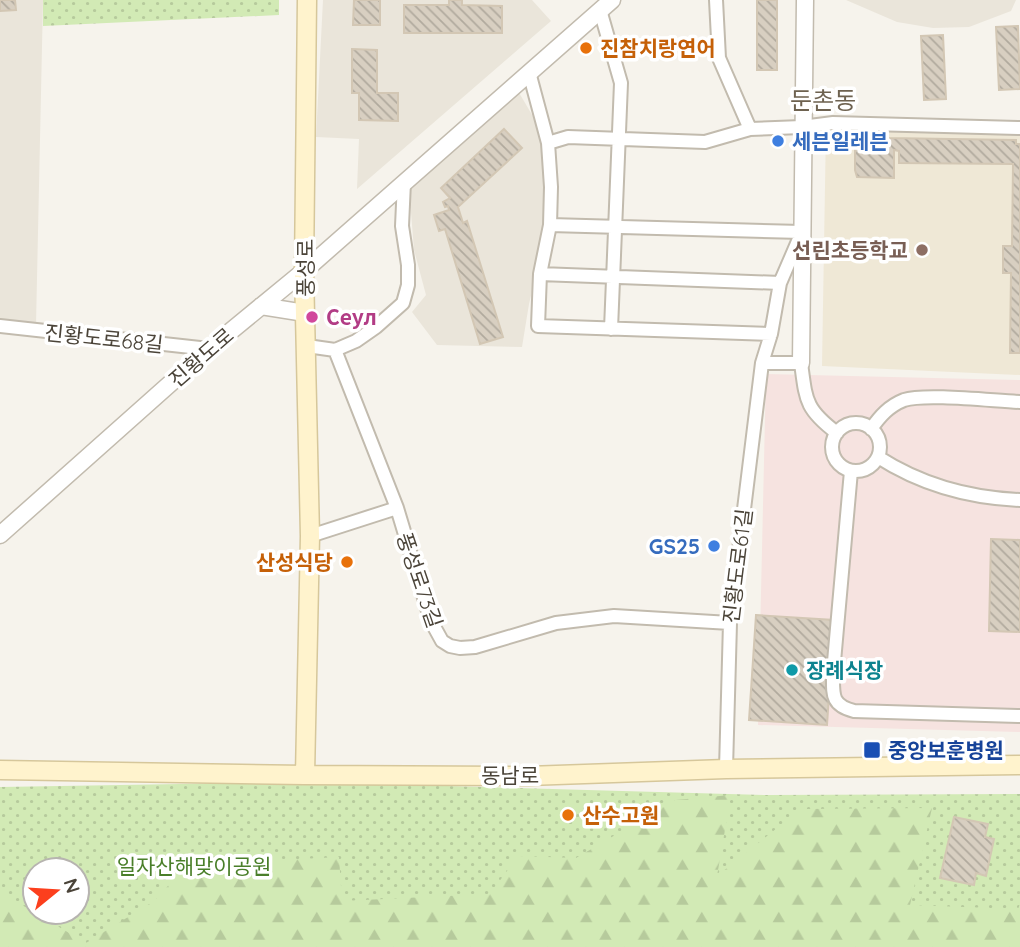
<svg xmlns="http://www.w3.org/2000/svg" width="1020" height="947" font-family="Quicksand,'Noto Sans KR',sans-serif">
<defs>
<pattern id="grass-dots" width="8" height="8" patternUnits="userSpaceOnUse" patternTransform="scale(1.75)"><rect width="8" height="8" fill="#d2eab5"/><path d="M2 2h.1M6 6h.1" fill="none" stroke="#b6ca9c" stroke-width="1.8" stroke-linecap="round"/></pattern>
<pattern id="forest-firs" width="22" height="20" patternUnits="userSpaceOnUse" patternTransform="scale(1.75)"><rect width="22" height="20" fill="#d2eab5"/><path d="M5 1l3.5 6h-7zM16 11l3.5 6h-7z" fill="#b6ca9c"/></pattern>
<pattern id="building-back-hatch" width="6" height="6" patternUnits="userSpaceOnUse" patternTransform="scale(1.75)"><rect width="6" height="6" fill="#d8cfc1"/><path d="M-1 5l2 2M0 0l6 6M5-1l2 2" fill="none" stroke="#b1aa9e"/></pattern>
</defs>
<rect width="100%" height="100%" fill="#f6f3ec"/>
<path fill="#eae5da" d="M0 0H43L36 325 0 321Z
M323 0H532L551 21 357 189 359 139 316 137Z
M846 0H1016L1011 11 969 27 933 28 897 22Z
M518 91 541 130 546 180 542 249 529 304 522 347 437 345 412 312 426 295 414 250 409 187Z"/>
<path fill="#efe8d6" d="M826 127 1020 134V375L822 366Z"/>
<path fill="#f6e3e0" d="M766 374 1020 380V732L758 725Z"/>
<path fill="url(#grass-dots)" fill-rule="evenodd" d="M43 0H279V15L43 26Z
M303 782 766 795 1020 794V947H0V787ZM35 870H77V912H35Z"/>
<path fill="url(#forest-firs)" d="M731 795 717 876 801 809 932 808 910 905 1018 909 1020 904V947H0V892L86 943 154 901 187 865 339 857 342 901 490 894 518 856 576 858 675 800Z"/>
<path fill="url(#building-back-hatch)" stroke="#d3c7b4" stroke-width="2" d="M0 0H15L16 10 0 11Z
M354 0H380V25H353Z
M449 0H462V5L502 6V33H404V5H449Z
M757 0H777V70H757Z
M1018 26 1020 89 999 90 996 27Z
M943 35 946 99 924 100 921 36Z
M352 49 377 50V93H398V121L359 120V93H352Z
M504 129 522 148 458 207 463 223 467 221 503 337 480 344 445 229 439 231 434 215 449 210 448 206 445 207 443 202 450 198 441 188Z
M861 132H887V138L1016 140V144H1020V353H1010L1011 273H1003V246H1012L1013 164 899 163V151L894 150V178L857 177 855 170V138L861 139Z
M991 539 1020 540V632L989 631Z
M756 615 834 620 827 725 749 720Z
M954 817 988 824 985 837 994 839 986 876 976 873 974 885 940 878Z"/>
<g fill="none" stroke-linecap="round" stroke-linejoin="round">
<defs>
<path id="minor" d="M716 0 719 58 750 129
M600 10 621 83 611 329
M529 72 548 143 551 187 550 225 540 274 538 326 771 334
M548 143 568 137 705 142 750 129 802 127 833 123 1020 128
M550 225 802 232 780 283 771 334 762 363 730 623 726 769
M540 274 780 283
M0 326 209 349
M307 346 335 350 397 508 431 621 442 641 450 646 460 648 475 647 556 623 614 616 730 623
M335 350 356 341 376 327 403 303 408 285V265L402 226 404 182
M762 363H801C806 400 805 409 837 433
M832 447a24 24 0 1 1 48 0a24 24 0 1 1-48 0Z
M871 429C880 416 889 406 904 400 925 393 994 401 1020 402
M878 457C920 484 970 498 1020 500
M851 471 833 673C833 695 831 705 854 711L1020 716
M310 536 397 508"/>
<path id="tertiary" d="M261 306 305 313
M801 363 805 0
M0 535 209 349 304 271 612 0"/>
<path id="secondary" d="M0 770 305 775 528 776 726 769 1020 765
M305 775 310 536 304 271 307 0"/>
</defs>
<use href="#minor" stroke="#c2bbae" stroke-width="16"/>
<use href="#tertiary" stroke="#c2bbae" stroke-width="19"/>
<use href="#secondary" stroke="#d6c79b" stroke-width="21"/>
<use href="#minor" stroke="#fff" stroke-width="12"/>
<use href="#tertiary" stroke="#fff" stroke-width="16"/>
<use href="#secondary" stroke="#fff3cd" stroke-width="18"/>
</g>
<g fill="#e8710a" stroke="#fff" stroke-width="2.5">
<circle cx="586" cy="48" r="7"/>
<circle cx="347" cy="562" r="7"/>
<circle cx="568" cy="815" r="7"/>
</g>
<g fill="#3f7fe0" stroke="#fff" stroke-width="2.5">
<circle cx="778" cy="141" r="7"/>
<circle cx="714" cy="546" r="7"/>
</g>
<circle fill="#8d6e63" stroke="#fff" stroke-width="2.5" cx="922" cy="250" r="7"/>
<circle fill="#d1479c" stroke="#fff" stroke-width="2.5" cx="312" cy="317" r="7"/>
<circle fill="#0f9aa8" stroke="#fff" stroke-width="2.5" cx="792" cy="670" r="7"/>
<rect fill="#1a4fb4" stroke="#fff" stroke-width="2.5" x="863" y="741" width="18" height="18" rx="3.5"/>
<g text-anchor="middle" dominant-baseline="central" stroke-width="7" stroke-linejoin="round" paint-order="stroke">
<g font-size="21" font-weight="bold" fill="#c56008" stroke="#fff" text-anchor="start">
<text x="600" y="48">진참치랑연어</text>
<text x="333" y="562" text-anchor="end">산성식당</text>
<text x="582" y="815">산수고원</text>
</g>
<g font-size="21" font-weight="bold" fill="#366cbe" stroke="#fff" text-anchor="start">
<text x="792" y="141">세븐일레븐</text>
<text x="700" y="546" text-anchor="end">GS25</text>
</g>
<g font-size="21" font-weight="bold" fill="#785e54" stroke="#fff" text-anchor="end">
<text x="908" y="250">선린초등학교</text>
</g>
<g font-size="21" fill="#4b4439" stroke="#fff">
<text transform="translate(305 268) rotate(-90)">풍성로</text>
<text transform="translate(104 338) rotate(6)">진황도로68길</text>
<text transform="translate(201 357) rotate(-41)">진황도로</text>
<text transform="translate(737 566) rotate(-83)">진황도로61길</text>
<text transform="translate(420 580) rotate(71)">풍성로73길</text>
<text x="510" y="775">동남로</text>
</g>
<g font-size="21" font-weight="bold" fill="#b23c85" stroke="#fff" text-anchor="start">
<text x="326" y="317">Сеул</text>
</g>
<g font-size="21" font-weight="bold" fill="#0d838f" stroke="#fff" text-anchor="start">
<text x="806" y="670">장례식장</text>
</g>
<g font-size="21" font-weight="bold" fill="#164399" stroke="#fff" text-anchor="start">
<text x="888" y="750">중앙보훈병원</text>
</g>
<g font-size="21" fill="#4a7f2a" stroke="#fff">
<text x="194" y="866">일자산해맞이공원</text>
</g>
<g font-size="24" fill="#6e6250" stroke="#fff">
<text x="823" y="100">둔촌동</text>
</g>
</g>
<g transform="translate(56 891) rotate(72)"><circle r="33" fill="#ffffff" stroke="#b7b4b0" stroke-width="2"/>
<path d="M0-5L12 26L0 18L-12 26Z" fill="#fc3f1d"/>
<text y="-10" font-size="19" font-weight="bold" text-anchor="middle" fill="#4b4439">N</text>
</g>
</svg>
